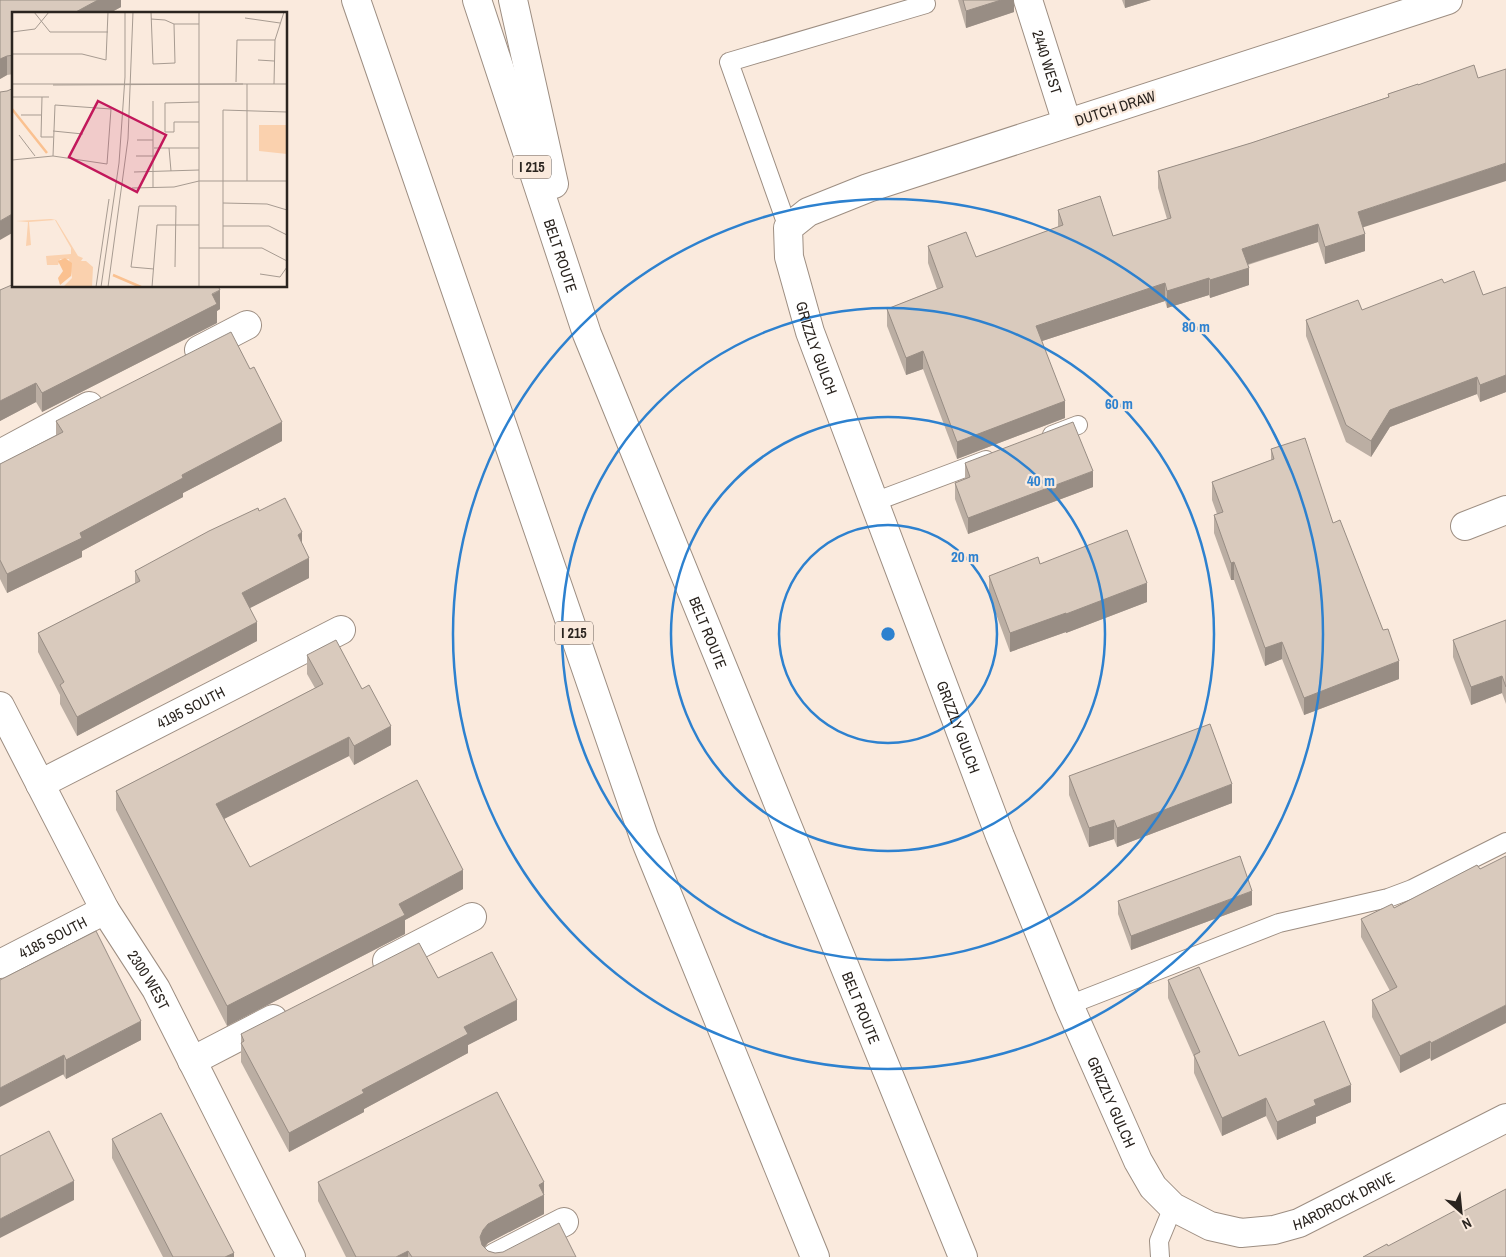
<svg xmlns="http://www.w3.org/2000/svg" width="1506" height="1257" font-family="'Archivo Narrow',sans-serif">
<rect width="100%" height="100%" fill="#faeadd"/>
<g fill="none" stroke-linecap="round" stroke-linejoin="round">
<defs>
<path id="service" d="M788 228 729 62 926 4
M1052 435 1078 425
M874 502 986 460
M1069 1005 1279 923 1388 898 1412 889 1506 842
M1160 1257 1159 1241 1173 1207"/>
<g id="minor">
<path id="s1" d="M1028 0 1067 123"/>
<path id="s2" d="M1448 0 868 188 808 212 788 228 789 257 810 332 1000 836 1069 1005 1138 1161 1153 1187 1173 1207 1210 1226 1241 1233 1274 1230 1299 1223 1506 1118"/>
<path d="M199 350 247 325"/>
<path d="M0 454 89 406"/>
<path d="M1465 526 1506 510"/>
<path id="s3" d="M0 706 105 910 156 989 291 1257"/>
<path id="s4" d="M40 784 341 630"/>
<path d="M387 961 472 917"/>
<path id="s5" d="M0 964 105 910"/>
<path d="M192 1061 273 1019"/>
<path d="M496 1257 564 1222"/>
</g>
<g id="motorway">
<path d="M356 0 644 837 815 1257"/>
<path id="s6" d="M477 0 587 334 963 1257"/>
<path d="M513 0 554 184"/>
</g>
</defs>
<use href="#service" stroke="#9d8e82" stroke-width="20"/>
<use href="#minor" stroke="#9d8e82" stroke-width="30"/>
<use href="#motorway" stroke="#9d8e82" stroke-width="30"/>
<use href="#service" stroke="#fff" stroke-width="18"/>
<use href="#minor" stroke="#fff" stroke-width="28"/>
<use href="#motorway" stroke="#fff" stroke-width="28"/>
</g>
<path fill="#bbaea3" d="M0 0H121V7L108 14H14V74L7 75 0 79Z
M958 0H1014V12L966 28Z
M1122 0H1151L1125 8Z
M1418 84 1363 227 1365 251 1325 264 1318 242 1248 265 1249 285 1210 298 1209 295 1167 308 1165 301 1042 341 1065 418 957 459 923 369 906 375 887 326V309L937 289 928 263V246L976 257 1058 227V210L1113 236 1167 219 1158 188V171L1251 143 1388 97V94Z
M1444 283 1483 295 1506 287V392L1480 402 1477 394 1390 427 1371 457 1346 442 1306 336V320L1362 310Z
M0 290 220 309 217 311V323L42 412 36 402 0 421Z
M56 421 282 441 183 493V497L82 551V557L7 593 0 579V464L56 435Z
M1271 449 1333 523 1399 679 1304 715 1282 659 1265 666 1234 580H1231L1214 533V515L1217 514 1212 500V482L1271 460Z
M965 463 1093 487 968 534 955 499V483L965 479Z
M259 511 302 544 309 578 250 608 257 641 77 736 60 704V695L38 652V633L135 583V571Z
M1040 564 1147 602 1066 633V632L1010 652 989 595V576Z
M1506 620V704L1502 693 1471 705 1453 657V640Z
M307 655 391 745 354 765 349 756 224 819 250 867 463 889 405 920V934L227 1026 116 810V791L315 688 307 674Z
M1069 776 1232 803 1117 847 1114 839 1089 847 1069 795Z
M1477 865 1431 1061 1430 1058 1400 1073 1372 1017V1000L1390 991 1361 937V919L1394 908Z
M1118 901 1252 905 1131 950 1118 914Z
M438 978 517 1020 468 1045V1053L364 1109V1112L289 1152 241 1062V1034Z
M0 980 141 1040 66 1079Z
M1168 980 1239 1056 1351 1102 1316 1117V1123L1277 1140 1266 1116 1222 1136 1194 1073V1057L1168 998Z
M112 1139 234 1257H163L112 1158Z
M318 1182H544V1214L488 1243 484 1247 488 1251 495 1253 576 1257H346L318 1201Z"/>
<path fill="#988d84" d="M98 0H121V7L108 14H72Z
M1001 0H1014V12L966 28V11Z
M1125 0H1151L1125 8Z
M7 56V75L0 79V59Z
M1506 163V181L1358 229V212Z
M14 213V232L0 240V221Z
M1318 224V242L1242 266V249Z
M1365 234V251L1325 264V247Z
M1249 268V285L1210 298V280Z
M1209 278V295L1167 308V291Z
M1165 283V301L1036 343V326Z
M220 290V309L217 311V323L42 412V393Z
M923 351V369L906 375V358Z
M1506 375V392L1480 402V385Z
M1477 377V394L1390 427 1371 457V441L1390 410Z
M36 383V402L0 421V401Z
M1065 401V418L957 459V442Z
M282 422V441L183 493V497L82 551V557L7 593V574L182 475Z
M1093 471V487L968 534V518Z
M302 532V551L298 535Z
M309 558V578L242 612V593Z
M1234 562V580H1231V563Z
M1147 583V602L1066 633V614Z
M1066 613V632L1010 652V633Z
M257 622V641L77 736V717Z
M1282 642V659L1265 666V648Z
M1399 661V679L1304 715V698Z
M1502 676V693L1471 705V687Z
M391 726V745L354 765V746Z
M349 737V756L216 823V804Z
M1232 784V803L1117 847V828Z
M1114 820V839L1089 847V828Z
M463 870V889L405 920V934L227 1026V1006L399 904Z
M1252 891V905L1131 950V936Z
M517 1000V1020L468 1045V1053L364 1109V1112L289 1152V1133L362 1090 464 1027Z
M1506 1005V1023L1431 1061V1043Z
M141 1021V1040L66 1079V1060Z
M1430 1041V1058L1400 1073V1056Z
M64 1055V1074L0 1107V1088Z
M1351 1085V1102L1316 1117V1123L1277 1140V1122L1314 1100Z
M1266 1098V1116L1222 1136V1118Z
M74 1181V1200L0 1238V1219Z
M544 1182V1214L488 1243 483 1249 480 1237 483 1230 488 1224 539 1185Z
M408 1251V1257H396Z
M234 1253V1257H225Z"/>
<path fill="#d9cabd" stroke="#988d84" d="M0 0H98L72 14H14V55L7 56 0 59Z
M963 0H1001L966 11Z
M1474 65 1478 78 1506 69V163L1358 212 1365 234 1325 247 1318 224 1242 249 1249 268 1210 280 1209 278 1167 291 1165 283 1036 326 1065 401 957 442 923 351 906 358 887 309 943 287 928 246 966 232 976 257 1063 225 1058 210 1100 196 1113 236 1171 218 1158 171 1251 143 1389 97 1388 94 1418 84V85Z
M14 88V213L0 221V92L7 91Z
M1474 271 1483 295 1506 287V375L1480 385 1477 377 1390 410 1371 441 1346 425 1306 320 1358 300 1362 310 1442 279 1444 283Z
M14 284V286H218L220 290 212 294 217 304 42 393 36 383 0 401V290Z
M231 332 250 369 254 367 282 422 182 475 183 478 80 533 82 538 7 574 0 560V464L63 432 56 421Z
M1073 422 1093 471 968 518 955 483 970 477 965 463Z
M1305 438 1333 523 1340 520 1383 630 1388 629 1399 661 1304 698 1282 642 1265 648 1234 562 1231 563 1214 515 1223 512 1212 482 1274 459 1271 449Z
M285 498 302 532 298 535 309 558 242 593 257 622 77 717 60 685 64 682 38 633 140 581 135 571 209 531 258 508 259 511Z
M1127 530 1147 583 1066 614V613L1010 633 989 576 1038 557 1040 564Z
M1506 620V687L1502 676 1471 687 1453 640Z
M336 640 362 689 369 685 391 726 354 746 349 737 216 804 250 867 417 780 463 870 399 904 405 915 227 1006 116 791 323 684 307 655Z
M1210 724 1232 784 1117 828 1114 820 1089 828 1069 776Z
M1240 856 1252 891 1131 936 1118 901Z
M1506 856V1005L1431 1043 1430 1041 1400 1056 1372 1000 1397 987 1361 919 1392 904 1394 908 1477 865 1480 869Z
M96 931 141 1021 66 1060 64 1055 0 1088V980Z
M419 943 438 978 492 952 517 1000 464 1027 468 1034 362 1090 364 1093 289 1133 241 1043 244 1041 241 1034Z
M1199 967 1239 1056 1324 1021 1351 1085 1314 1100 1316 1105 1277 1122 1266 1098 1222 1118 1194 1055 1200 1052 1168 980Z
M497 1092 544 1182 539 1185 544 1195 488 1224 483 1230 480 1237 482 1245 488 1251 495 1253 503 1252 559 1223 576 1257H412L408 1251 396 1257H356L318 1182Z
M161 1113 234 1253 225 1257H173L112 1139Z
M49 1131 74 1181 0 1219V1156Z
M1506 1189V1257H1363L1387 1244 1388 1246 1458 1209 1460 1213Z"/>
<g fill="none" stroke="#2d81cf" stroke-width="2.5">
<circle cx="888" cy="634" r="109"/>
<circle cx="888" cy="634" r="217"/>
<circle cx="888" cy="634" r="326"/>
<circle cx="888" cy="634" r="435"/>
</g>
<g text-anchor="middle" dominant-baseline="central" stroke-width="4.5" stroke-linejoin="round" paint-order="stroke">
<g fill="#faeadd" stroke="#685f58" stroke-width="1">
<rect x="513" y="155.5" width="38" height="23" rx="4"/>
<rect x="555" y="621.5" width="38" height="23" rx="4"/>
</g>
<g font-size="14" font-weight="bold" fill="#2a241f">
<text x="532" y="167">I 215</text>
<text x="574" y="633">I 215</text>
</g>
<g font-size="15" fill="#2a241f" stroke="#faeadd">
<text stroke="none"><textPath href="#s1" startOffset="65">2440 WEST</textPath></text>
<text transform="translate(1115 108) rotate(-18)">DUTCH DRAW</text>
<text stroke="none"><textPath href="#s6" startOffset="269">BELT ROUTE</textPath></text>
<text stroke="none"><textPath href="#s2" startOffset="824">GRIZZLY GULCH</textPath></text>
<text stroke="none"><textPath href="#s6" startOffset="674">BELT ROUTE</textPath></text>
<text stroke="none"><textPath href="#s4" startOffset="169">4195 SOUTH</textPath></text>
<text stroke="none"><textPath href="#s2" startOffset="1229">GRIZZLY GULCH</textPath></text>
<text stroke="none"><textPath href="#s5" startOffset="59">4185 SOUTH</textPath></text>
<text stroke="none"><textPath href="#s3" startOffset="312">2300 WEST</textPath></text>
<text stroke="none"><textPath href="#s6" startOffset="1079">BELT ROUTE</textPath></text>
<text stroke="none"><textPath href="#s2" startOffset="1634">GRIZZLY GULCH</textPath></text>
<text stroke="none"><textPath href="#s2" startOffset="1939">HARDROCK DRIVE</textPath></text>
</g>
</g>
<g transform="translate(12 12)">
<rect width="275" height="275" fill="#faeadd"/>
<path d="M247 113H275V142L247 139ZM39 207 44 208 66 244 71 246 69 249H74L81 255 80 275H51L60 266 57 247H48L46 253H35L34 244 59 242V236L43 208 17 210 19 233 14 234 16 210 4 209Z" fill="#fad1ae"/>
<path d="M53 246 60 251 59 264 48 273 46 266 51 259 46 249Z" fill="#fac190"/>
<path fill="none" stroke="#fac190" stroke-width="2.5" d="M0 97 35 141M101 263 129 275"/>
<path fill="none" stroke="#a79b91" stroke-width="1" d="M22 0 38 20H96M139 0 141 52 163 51 162 12M187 0V275M233 6 268 11M139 7 153 8 162 12H187M0 20 23 17 37 0M0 42H70L94 48 96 0M246 48 262 49M224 70 225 28H263M0 72H275M262 72 263 28 272 0M41 73 231 72M0 85H37M30 85 29 125H41M141 89V176M187 90 153 91V120H162V110H187M9 103H29M41 119 71 122M7 123 23 144M125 128H141M142 136H187M157 136 159 159M124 144H142M0 148 41 144 95 152 99 97 43 93 41 144M122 160 187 158M235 169V72M120 176 162 175 187 169H275M211 191 255 192 275 198M211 214H257L275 223M187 236H250L275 249M211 236V98L275 100M142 257 119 255 127 194H164L163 255M248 262 268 265 275 255M84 275 97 187M89 275 107 151 113 65V0M96 275 116 127 121 0M140 275 145 213H187"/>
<path fill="#c2185b" fill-opacity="0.15" stroke="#c2185b" stroke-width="2.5" d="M86 89 154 123 125 180 57 145Z"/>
<rect width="275" height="275" fill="none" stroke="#2a241f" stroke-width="2.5"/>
</g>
<circle cx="888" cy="634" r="8" fill="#2d81cf" stroke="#faeadd" stroke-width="2.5"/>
<g font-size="15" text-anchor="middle" font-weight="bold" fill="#2d81cf" stroke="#faeadd" stroke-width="4.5" stroke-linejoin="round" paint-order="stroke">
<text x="1196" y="332">80 m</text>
<text x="1119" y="409">60 m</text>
<text x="1041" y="486">40 m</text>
<text x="965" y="562">20 m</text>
</g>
<g transform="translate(1461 1212) rotate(153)" stroke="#faeadd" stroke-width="4" paint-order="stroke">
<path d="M0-4L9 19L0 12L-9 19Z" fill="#2a241f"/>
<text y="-8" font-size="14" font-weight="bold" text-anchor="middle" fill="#2a241f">N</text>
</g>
</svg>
